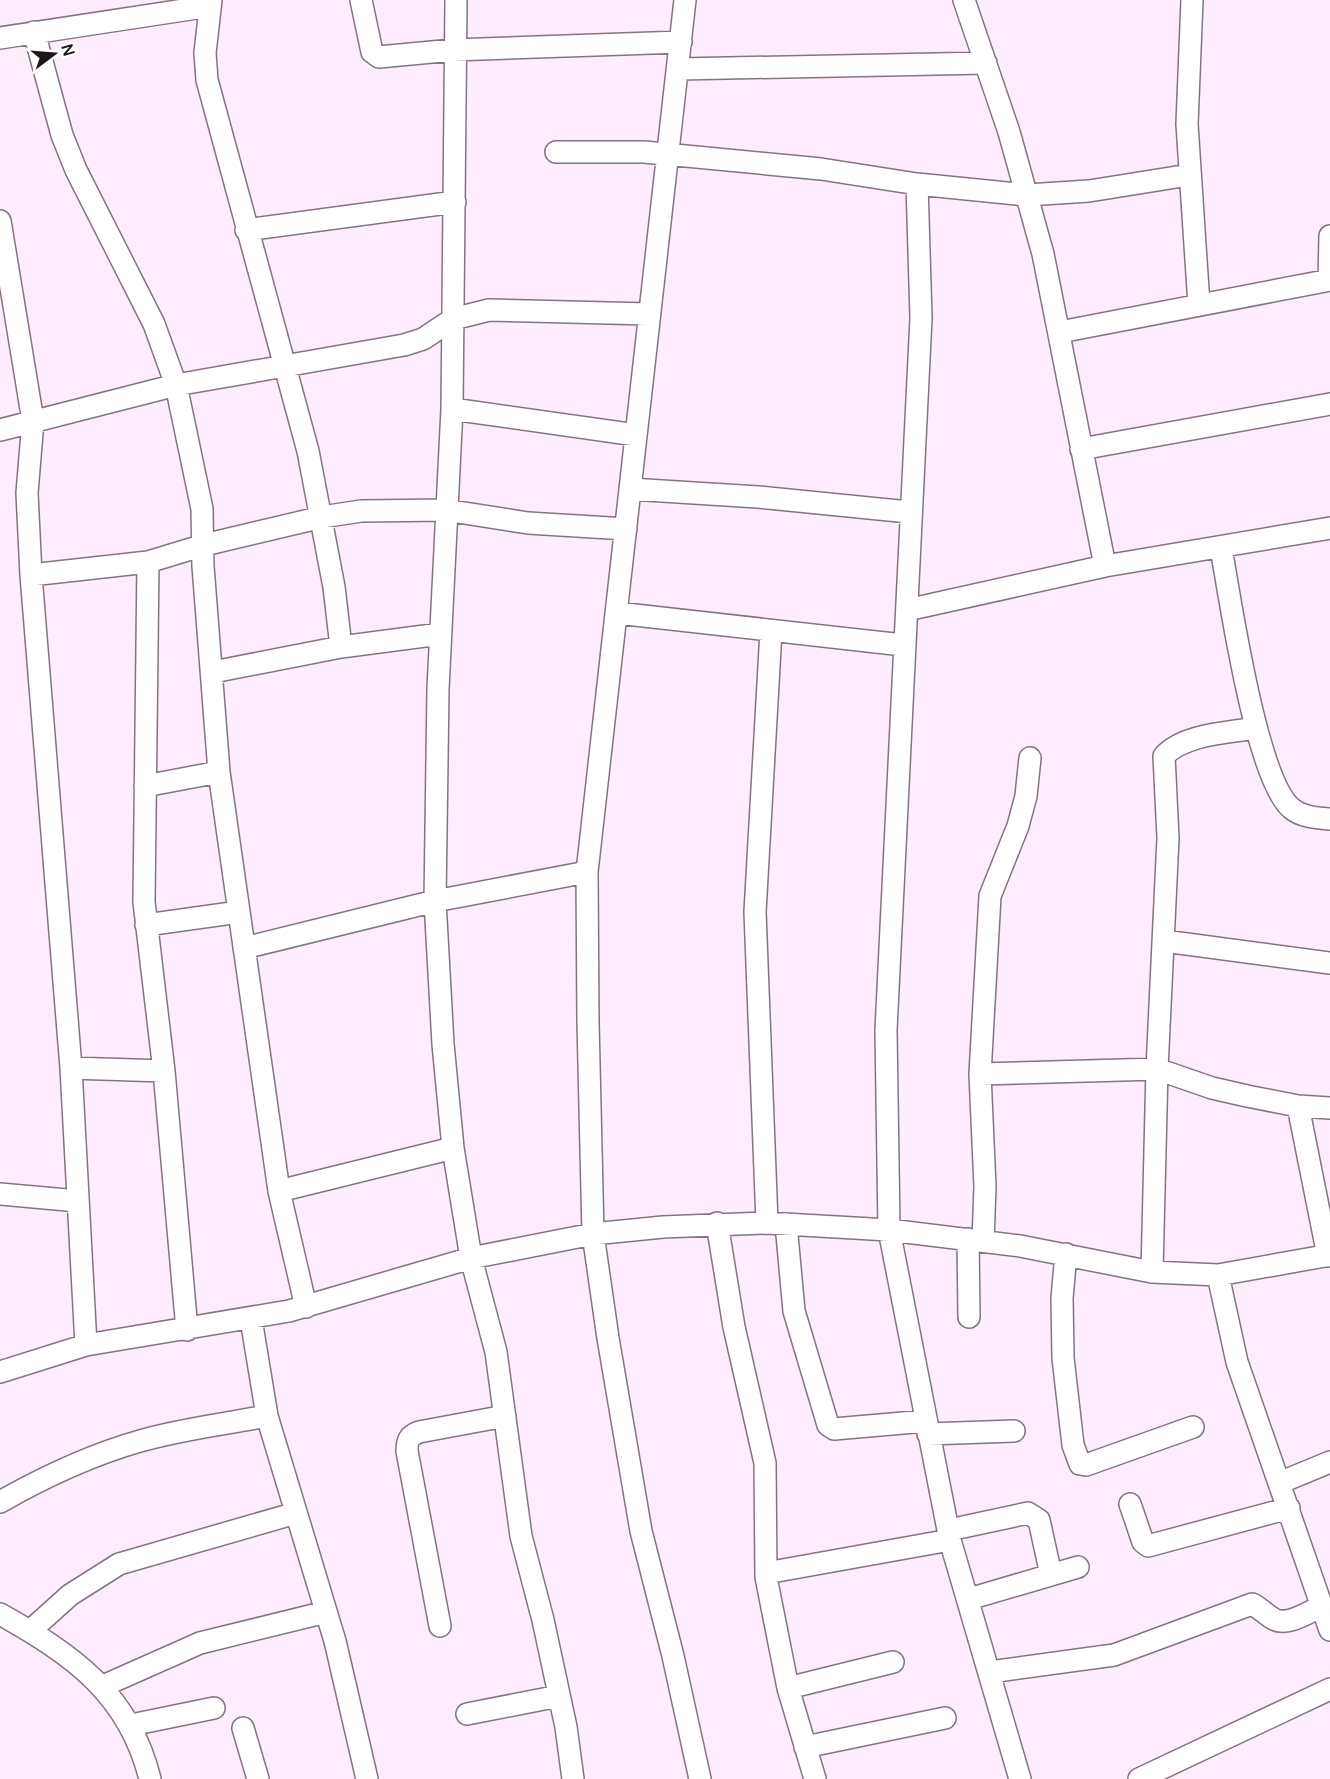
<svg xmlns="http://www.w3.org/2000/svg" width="1330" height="1779" font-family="Manrope,sans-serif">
<rect width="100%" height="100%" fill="#ffecfd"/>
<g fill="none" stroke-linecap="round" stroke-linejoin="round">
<defs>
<path id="minor" d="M211 0 205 53 207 80 308 451 334 587 341 647
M361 0 372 52 379 57 453 50 681 42
M456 0 452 409 438 689 435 901 443 1044 453 1148 471 1258 496 1352 521 1536 543 1620 566 1727 573 1779
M685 0 587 872 588 1022 593 1234 608 1338 641 1531 673 1656 700 1779
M964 0 1009 132 1043 254 1105 566
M1192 0 1187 124 1199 305
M34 32 62 135 76 170 154 324 176 385 202 509 203 566 219 772 279 1191 306 1307
M0 38 210 6
M679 69 986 63
M556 152H644L821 169 917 184 1027 195 1089 191 1189 175
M917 184 921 318 886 1030 889 1230 950 1540 1020 1779
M0 221 33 421 27 493 31 575 71 1068 86 1345
M246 230 455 202
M1329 280 1330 236
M1060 332 1330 280
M452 409 636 435
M0 430 176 385 404 345 423 339 453 319 489 310 649 314
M1081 449 1330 404
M630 489 758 497 909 512
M1221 548C1230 598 1256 778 1291 808 1301 817 1317 818 1330 819
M148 562 144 902 164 1071 187 1330
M31 575 148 562 204 545 322 517 361 511 445 510 528 523 626 529
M907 610 1105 566 1330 528
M617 613 903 645
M213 672 341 647 440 634
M145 786 219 772
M146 925 239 912
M1164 941 1330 963
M244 948 435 901 587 872
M71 1068 164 1071
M980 1074 1157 1069 1212 1088 1247 1096 1298 1106 1330 1108
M1298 1106 1328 1256
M279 1191 453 1148
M0 1194 78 1201
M717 1223 734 1327 765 1463 766 1577 788 1688 815 1779
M767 1223 755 912 771 631
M786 1224 794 1311 828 1425 834 1429 926 1421
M968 1239 969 1317
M983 1241 985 1187 980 1074 990 896 1018 826 1026 796 1030 758
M1066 1254 1062 1298 1063 1358 1073 1445 1080 1464 1086 1465 1193 1427
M1152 1272 1157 1069 1168 838 1164 756C1184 734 1227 733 1256 728
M1218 1275 1237 1362 1330 1630
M251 1319 267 1416 335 1641 367 1779
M0 1372 86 1345 289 1311 471 1258 593 1234 663 1227 767 1223 889 1230 1020 1246 1152 1272 1218 1275 1330 1255
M928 1434 1014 1431
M1279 1483 1330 1462
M0 1502C44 1477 91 1455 140 1441 181 1429 225 1424 267 1416
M1130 1504 1143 1542 1148 1546 1289 1508
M949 1530 1028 1513 1039 1520 1051 1575
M766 1573 950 1540
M969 1599 1078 1567
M0 1614C73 1655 129 1694 150 1779
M440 1626 407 1451C407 1440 409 1436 419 1432L505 1416
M30 1631 70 1595 119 1564 296 1513
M990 1672 1114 1655 1252 1604C1260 1608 1264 1613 1272 1618 1286 1628 1308 1612 1322 1606
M103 1686 200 1643 326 1612
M788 1688 893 1662
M467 1714 559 1696
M131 1725 214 1708
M243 1728 258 1779
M805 1747 945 1718
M1139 1779 1330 1689"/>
</defs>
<use href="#minor" stroke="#847482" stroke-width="24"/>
<use href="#minor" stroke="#fff" stroke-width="21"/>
</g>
<g transform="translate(54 54) rotate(74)" stroke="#ffffff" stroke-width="4.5" paint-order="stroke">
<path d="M0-4.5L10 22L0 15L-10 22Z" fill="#1c161b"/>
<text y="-9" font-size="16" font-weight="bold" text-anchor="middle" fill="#1c161b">N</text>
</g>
</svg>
